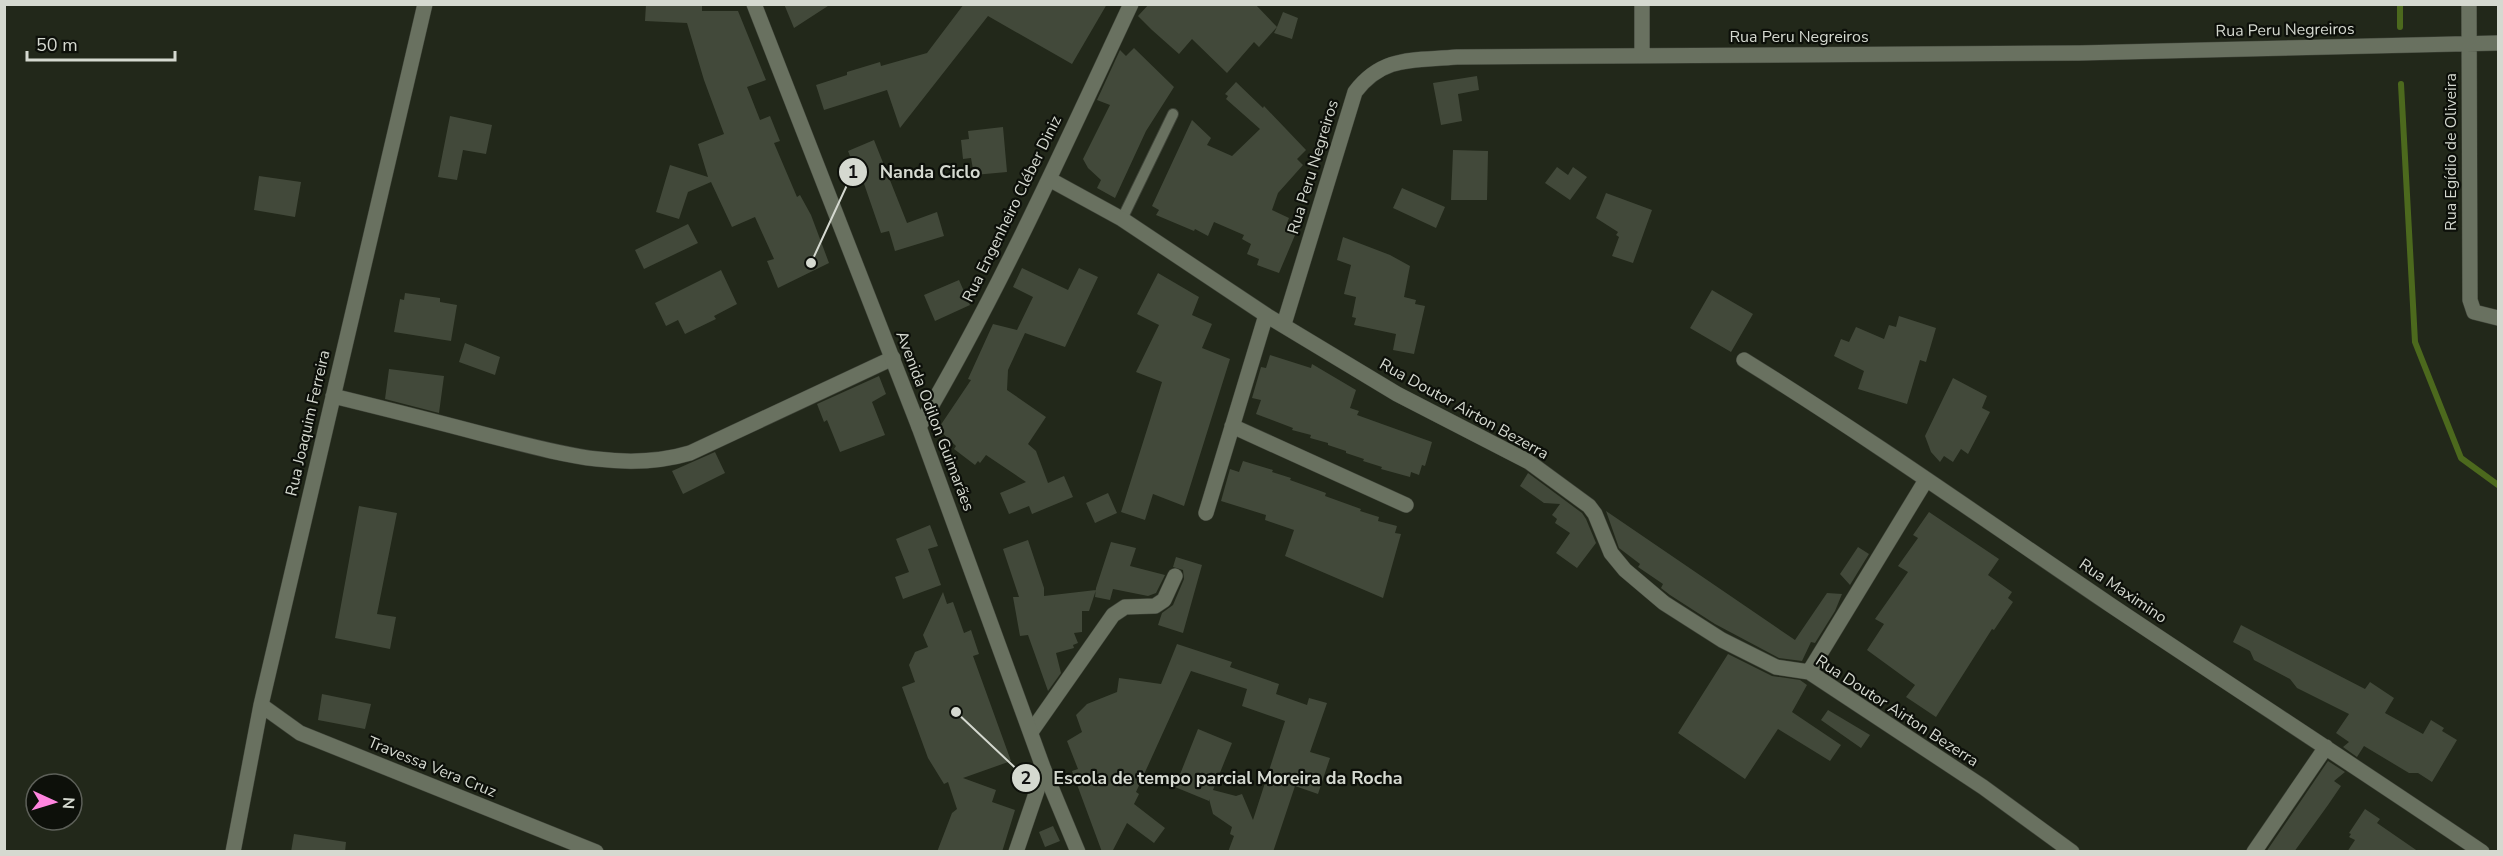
<svg xmlns="http://www.w3.org/2000/svg" width="2503" height="856" font-family="'Nunito Sans',sans-serif">
<rect width="100%" height="100%" fill="#22281a"/>
<g fill="none" stroke-linecap="round" stroke-linejoin="round">
<path stroke="#4c691d" stroke-width="6" d="M2400 4V27
M2401 84 2415 342 2461 458 2498 485"/>
</g>
<path fill="#42493a" d="M646 4H702V11H738L766 80 747 87 760 120 770 116 780 141 774 143 797 197 800 195 811 215 829 263 778 288 767 261 774 259 755 217 732 227 711 182 688 192 679 219 656 212 670 165 708 177 698 144 724 134 704 80 687 23 645 21Z
M784 4H831L794 28Z
M964 4H1107L1072 64 988 16 900 128 887 90 824 110 816 85 847 75V72L880 62 881 66 927 53Z
M1149 4H1255L1277 27 1283 12 1298 18 1292 39 1274 33 1277 27 1259 47 1254 42 1227 73 1192 39 1179 54 1152 30 1138 16Z
M1134 48 1174 87 1146 131 1115 198 1097 188 1101 180 1088 168 1083 159 1110 105 1097 100 1120 50 1126 56Z
M1477 76 1479 90 1458 94 1462 121 1441 125 1433 83Z
M1236 82 1263 108 1264 106 1306 150 1297 159 1303 165 1278 193 1272 210 1289 218 1287 223 1298 228 1279 273 1257 265 1259 259 1247 254 1251 244 1242 239 1244 235 1214 222 1208 236 1195 229 1194 231 1156 215 1159 210 1152 206 1192 120 1211 138 1207 145 1232 156 1260 129 1226 99 1228 96 1225 94Z
M450 116 492 125 486 154 463 150 457 180 438 177Z
M1003 127 1007 172 974 175 971 158 963 159 961 140 969 139 968 131Z
M874 140 907 223 937 212 944 236 895 251 889 231 881 233 861 175 859 179 848 151Z
M1453 150 1488 151 1487 200H1451Z
M1557 167 1568 175 1573 167 1587 177 1570 200 1545 183Z
M259 176 301 182 295 217 254 210Z
M1402 188 1445 207 1436 228 1393 208Z
M1606 193 1652 210 1633 263 1612 256 1619 237 1616 235 1618 232 1596 218Z
M688 224 698 243 644 269 635 250Z
M1343 237 1390 255 1410 266 1404 297 1416 300 1415 304 1425 306 1414 354 1393 350 1396 334 1354 325 1356 318 1352 317 1356 297 1344 294 1351 265 1337 260Z
M1022 268 1068 290 1079 268 1098 277 1065 347 1025 333 1008 370 1007 390 1046 417 1028 444 1036 451 1048 483 1064 476 1073 497 1032 514 1029 506 1009 514 1000 493 1026 482 986 455 980 463 978 461 975 465 954 449 956 446 938 429 971 380 968 379 993 324 1017 330 1033 297 1013 287Z
M721 270 737 304 714 316 716 319 685 334 678 320 666 326 655 303Z
M1158 273 1199 297 1192 315 1212 324 1202 348 1230 359 1184 506 1153 494 1145 520 1121 512 1162 382 1136 372 1159 325 1137 314Z
M959 280 970 305 935 321 924 295Z
M1712 290 1753 314 1731 352 1690 328Z
M405 293 440 298V302L457 305 451 341 394 332 400 299 404 300Z
M1899 316 1936 328 1926 362 1920 360 1907 404 1858 389 1864 371 1834 356 1841 339 1849 342 1856 327 1884 339 1889 325 1896 327Z
M465 343 500 357 495 375 459 362Z
M1270 355 1311 368 1312 364 1356 390 1350 408 1359 411 1357 415 1432 442 1425 466 1422 465 1419 475 1411 472 1410 477 1381 469 1382 467 1363 461 1364 459 1346 453V451L1328 445V443L1310 438 1311 435 1292 430 1293 428 1256 414 1261 400 1252 398 1261 367 1266 368Z
M389 369 444 376 439 413 385 399Z
M879 376 886 394 872 402 885 435 840 452 827 420 824 422 817 404Z
M1953 378 1987 396 1982 408 1990 412 1968 454 1961 449 1953 462 1944 456 1940 462 1931 452 1925 436Z
M715 452 725 473 683 494 672 471Z
M1243 461 1273 470 1272 472 1291 478 1290 480 1326 493 1325 496 1361 509 1360 511 1379 517 1378 521 1397 526 1395 533 1401 534 1383 598 1285 556 1294 530 1265 520 1266 515 1221 501 1230 469 1239 472Z
M1528 473 1582 513 1586 519 1596 543 1577 568 1556 553 1570 533 1555 523 1557 519 1552 515 1560 504 1544 503 1520 486Z
M1108 493 1117 513 1095 523 1086 503Z
M359 506 397 513 377 614 396 617 390 649 335 638Z
M1606 511 1795 640 1827 593 1842 594 1835 611 1815 643 1811 642 1802 661 1779 658 1715 624 1670 595 1661 588 1663 584 1638 567 1640 564 1619 548Z
M1929 512 1999 559 1988 575 2012 592 2008 598 2013 602 1994 630 1992 629 1936 717 1906 697 1915 685 1867 650 1884 624 1875 619 1908 572 1898 566 1918 538 1913 535Z
M930 525 938 546 928 549 941 585 903 599 895 577 909 572 896 539Z
M1028 540 1044 588V596L1096 590 1089 611H1082V632L1074 633 1078 643 1073 645 1074 648 1056 653 1061 673 1048 691 1028 635 1020 636 1013 597H1019L1003 549Z
M1111 542 1136 548 1130 566 1165 575 1156 593 1148 596 1113 589 1110 600 1095 597 1096 588Z
M1858 547 1869 554 1850 585 1840 574Z
M1176 557 1202 565 1183 633 1158 625 1162 613 1173 605 1184 579 1183 570 1173 567Z
M943 592 947 604 953 602 964 633 971 630 979 654 973 656 1011 761 963 778 996 790 992 802 1015 810 1002 852H937L952 813 957 809 948 782 944 784 928 758 902 687 915 682 909 665 915 652 928 647 923 635Z
M2241 625 2365 689 2370 682 2394 698 2385 713 2423 734 2431 720 2444 728 2442 731 2457 740 2432 782 2418 773H2409L2364 746 2357 757 2343 747 2349 742 2336 733 2349 714 2297 688 2290 679 2254 660 2250 651 2233 642Z
M1177 644 1232 662 1230 667 1279 684 1276 694 1307 705 1309 698 1327 703 1310 752 1330 758 1318 794 1295 786 1273 852H1228L1234 836 1230 834 1232 827 1213 814 1209 799V801L1175 787 1198 729 1232 743 1213 790 1236 796 1242 794 1253 820 1285 721 1242 706 1247 689 1191 671 1136 792 1139 794 1134 804 1165 828 1154 843 1127 823 1112 852H1102L1072 771 1078 769 1067 741 1082 732 1076 715 1087 704 1117 692 1119 678 1161 684Z
M1728 654 1772 676 1800 680 1807 685 1792 712 1841 745 1830 761 1778 729 1745 779 1678 733Z
M322 694 371 704 365 729 318 720Z
M1828 710 1870 735 1861 748 1821 720Z
M2328 761 2345 772 2334 781 2341 786 2328 805 2294 852H2266Z
M2365 809 2380 819 2377 823 2419 852H2347L2355 840 2349 837 2351 834 2349 833Z
M1053 826 1060 841 1045 847 1039 832Z
M294 834 346 842 345 852H291Z"/>
<g fill="none" stroke-linecap="round" stroke-linejoin="round">
<defs>
<path id="service" d="M1122 219 1173 114"/>
<path id="minor" d="M1642 4V56
M2469 4 2470 300 2474 312 2498 318
M1049 179 1122 219 1266 315 1397 394 1529 462 1589 506 1595 514 1611 553 1625 570 1664 603 1722 640 1776 667 1809 672 1983 787 2072 852
M1284 324 1355 92C1383 55 1414 61 1457 57L2079 53 2498 43
M1744 360C1868 437 1988 522 2109 604 2233 687 2358 768 2482 852
M333 396C382 408 430 420 479 433 548 450 620 474 690 453L893 358
M1232 426 1406 505
M919 427C999 292 1064 147 1131 4
M1206 513 1266 315
M1809 672 1926 480
M261 705 300 733 596 852
M1031 732 1113 615 1125 607 1155 606 1164 600 1175 576
M233 852 261 705 425 4
M1016 852 1044 770
M2254 852 2326 747"/>
<path id="tertiary" d="M754 4 919 427 1044 770 1078 852"/>
</defs>
<use href="#service" stroke="#40453a" stroke-width="12"/>
<use href="#minor" stroke="#40453a" stroke-width="16"/>
<use href="#tertiary" stroke="#40453a" stroke-width="16"/>
<use href="#service" stroke="#697160" stroke-width="10"/>
<use href="#minor" stroke="#697160" stroke-width="15"/>
<use href="#tertiary" stroke="#697160" stroke-width="15"/>
</g>
<g text-anchor="middle" dominant-baseline="central" stroke-width="4.5" stroke-linejoin="round" paint-order="stroke">
<g font-size="16" fill="#d5d9d0" stroke="#0d100a">
<text transform="translate(2285 30) rotate(-1)">Rua Peru Negreiros</text>
<text x="1799" y="37">Rua Peru Negreiros</text>
<text transform="translate(2451 152) rotate(-90)">Rua Egídio de Oliveira</text>
<text transform="translate(1313 167) rotate(-73)">Rua Peru Negreiros</text>
<text transform="translate(1012 209) rotate(-64)">Rua Engenheiro Cléber Diniz</text>
<text transform="translate(1464 409) rotate(29)">Rua Doutor Airton Bezerra</text>
<text transform="translate(935 421) rotate(69)">Avenida Odilon Guimarães</text>
<text transform="translate(308 423) rotate(-77)">Rua Joaquim Ferreira</text>
<text transform="translate(2123 591) rotate(34)">Rua Maximino</text>
<text transform="translate(1897 711) rotate(33)">Rua Doutor Airton Bezerra</text>
<text transform="translate(432 767) rotate(22)">Travessa Vera Cruz</text>
</g>
</g>
<path fill="none" stroke="#d5d9d0" stroke-width="2" d="M811 263L853 172M956 712L1026 778"/>
<g fill="#d5d9d0" stroke="#0d100a" stroke-width="2">
<circle cx="811" cy="263" r="6"/>
<circle cx="956" cy="712" r="6"/>
<circle cx="853" cy="172" r="15"/>
<circle cx="1026" cy="778" r="15"/>
</g>
<g font-size="18" text-anchor="middle" font-weight="bold" fill="#111">
<text x="853" y="178">1</text>
<text x="1026" y="784">2</text>
</g>
<g font-size="18" text-anchor="middle" font-weight="bold" fill="#d5d9d0" stroke="#0d100a" stroke-width="4.5" stroke-linejoin="round" paint-order="stroke">
<text x="930" y="178">Nanda Ciclo</text>
<text x="1228" y="784">Escola de tempo parcial Moreira da Rocha</text>
</g>
<rect width="2503" height="856" fill="none" stroke="#d5d9d0" stroke-width="12"/>
<g transform="translate(54 802) rotate(94)"><circle r="28" fill="#0d100a" stroke="#5d6059" stroke-width="1.5"/>
<path d="M0-4.5L10 22L0 15L-10 22Z" fill="#ff85df"/>
<text y="-9" font-size="16" font-weight="bold" text-anchor="middle" fill="#d5d9d0">N</text>
</g>
<path d="M27 51v9h148v-9" fill="none" stroke="#d5d9d0" stroke-width="3"/>
<text x="36" y="51" font-size="18" fill="#d5d9d0" stroke="#0d100a" stroke-width="4.5" paint-order="stroke">50 m</text>
</svg>
